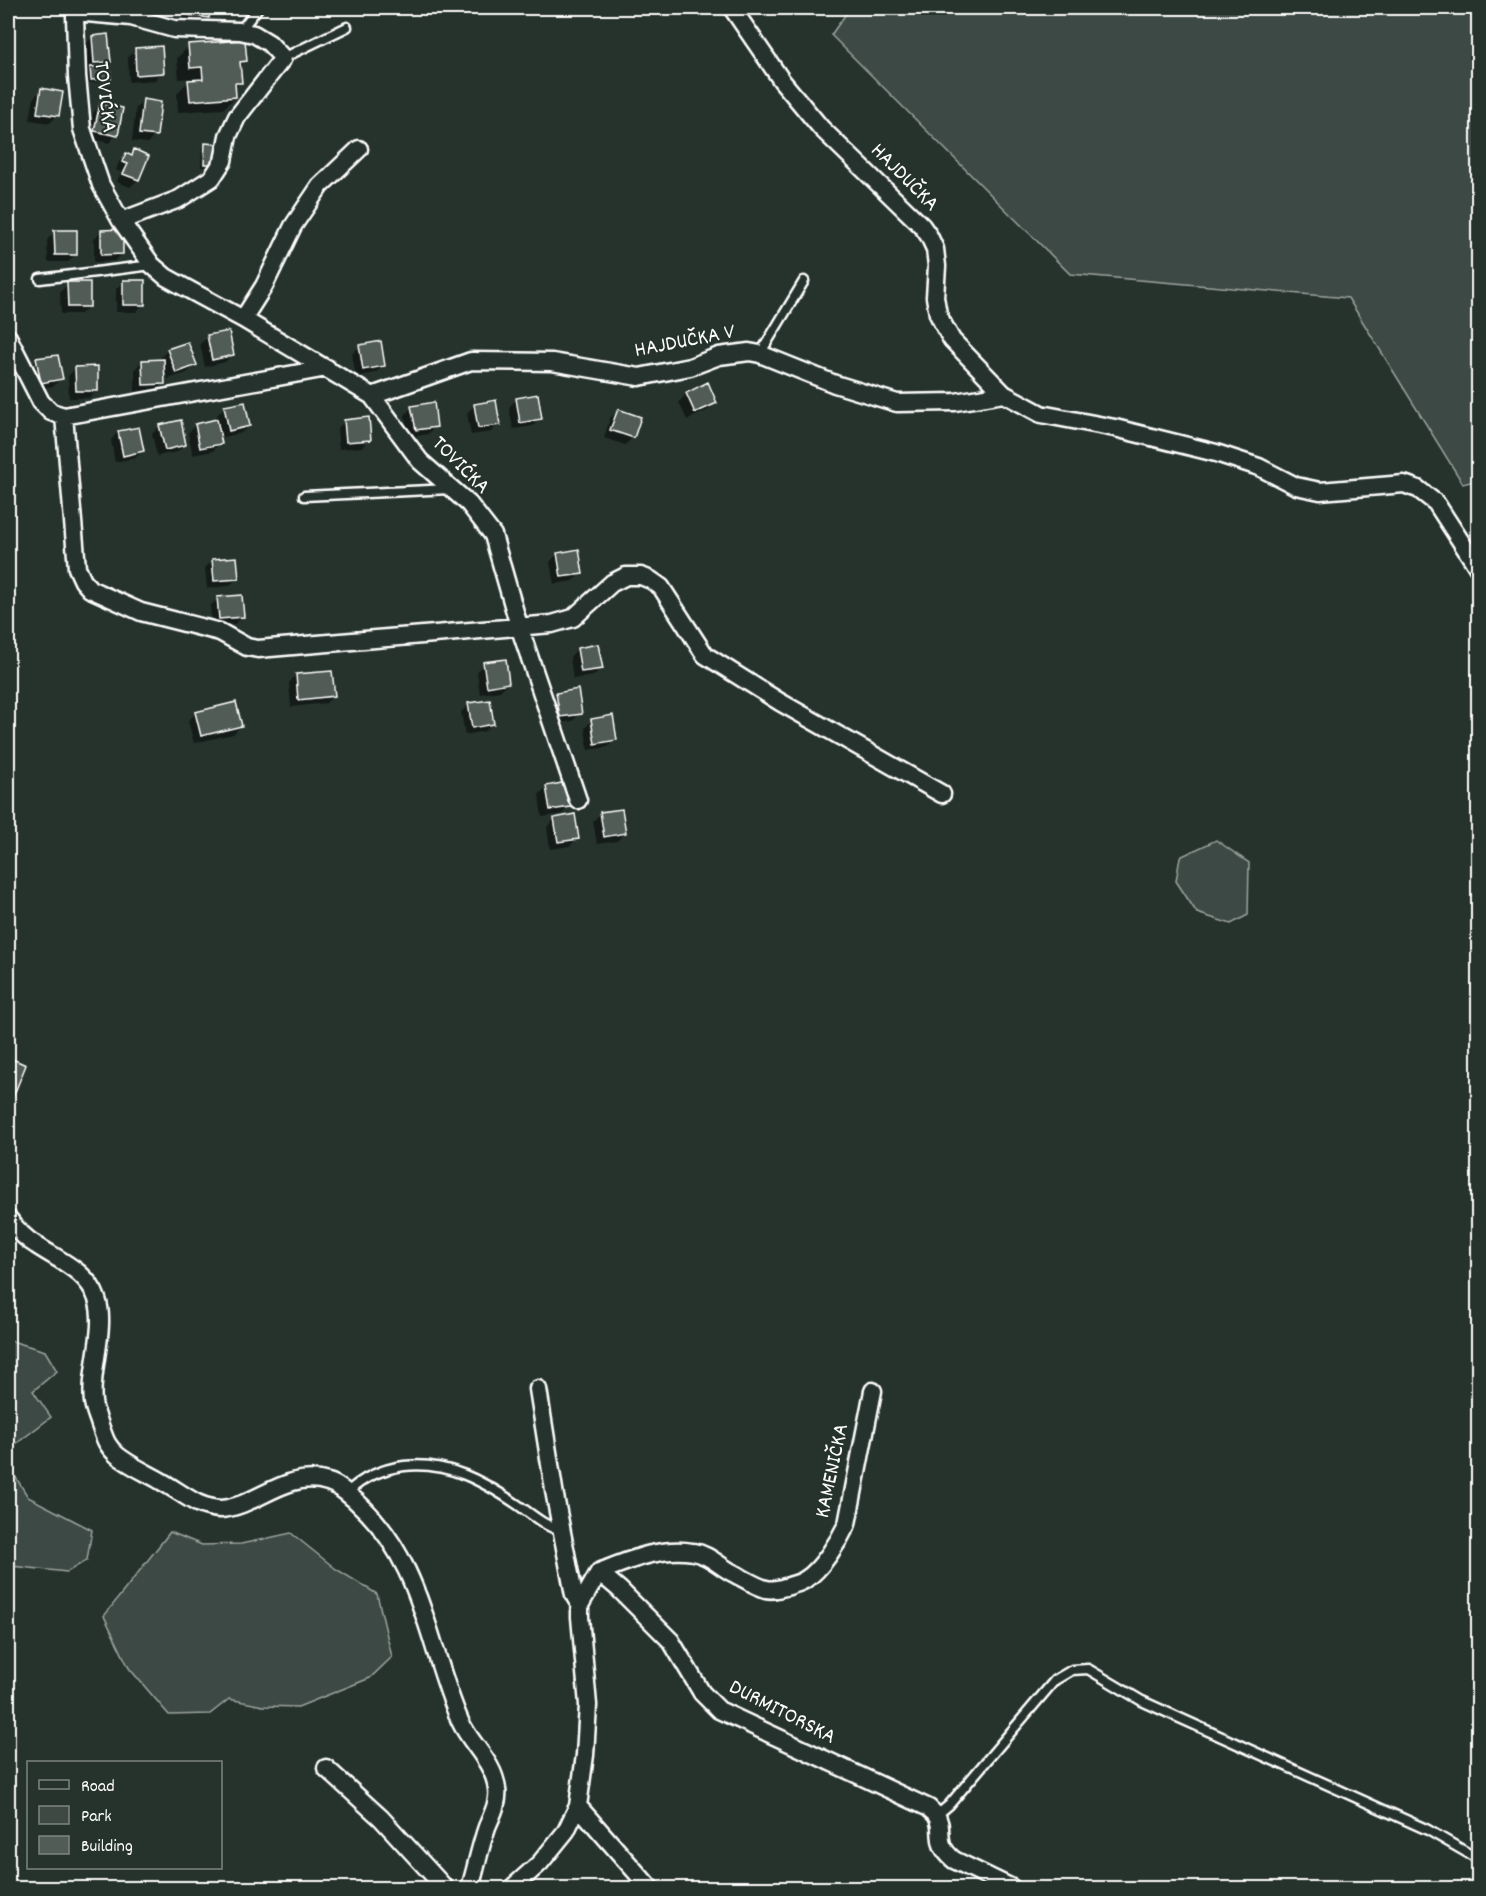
<svg xmlns="http://www.w3.org/2000/svg" width="1486" height="1896" font-family="Dekko,sans-serif">
<rect width="100%" height="100%" fill="#26332d"/>
<filter id="ink" filterUnits="userSpaceOnUse"><feTurbulence type="fractalNoise" baseFrequency=".0167" numOctaves="2"/><feDisplacementMap in="SourceGraphic" scale="12" xChannelSelector="R" yChannelSelector="G"/><feConvolveMatrix kernelMatrix="1 2 1 2 8 2 1 2 1" color-interpolation-filters="sRGB"/></filter>
<g filter="url(#ink)">
<path fill="#3e4944" stroke="#9ea4a2" stroke-width="1.5" d="M850 8H1478V480L1463 484 1348 298 1070 274 831 35Z
M1216 840 1249 863 1248 915 1231 924 1197 913 1176 881 1180 857Z
M8 1340 45 1351 57 1371 33 1391 51 1417 8 1450Z
M8 1465 28 1497 92 1530 87 1560 67 1572 11 1566 8 1564Z
M170 1532 202 1545 241 1544 291 1533 336 1569 377 1594 392 1657 370 1678 298 1707 263 1706 229 1699 210 1714 169 1715 129 1668 104 1616Z"/>
<path fill="#0007" d="M184 8H209L208 17 200 25 182 22Z
M92 37 110 61 103 68 109 78 106 82 88 83 85 45Z
M189 46 245 61 239 67 240 82 234 88 235 97 223 109 178 112 177 93 192 78 179 79 177 58Z
M135 50 162 72 155 80 129 82 128 57Z
M42 90 57 116 50 123 30 120 34 97Z
M144 101 155 135 148 143 132 141 136 108Z
M101 105 116 135 109 143 87 138 93 113Z
M205 145 214 164 210 167H201L202 148Z
M135 151 147 157 138 180 130 187 117 182 121 172 116 170 119 162 126 155 130 156Z
M101 231 122 254 114 261 94 262V239Z
M55 232 76 254 68 262H48L47 240Z
M123 282 144 304 136 312H116V289Z
M68 284 89 306 81 314H61L60 292Z
M208 337 232 355 225 362 205 367 200 344Z
M359 347 383 366 375 373 356 377 352 354Z
M168 350 195 365 187 373 168 379 163 366V384L156 391 135 392V369L142 361H162L160 358Z
M37 360 61 379 53 386 34 390 29 367Z
M76 368 97 390 89 398H69L68 376Z
M708 385 716 402 708 410 687 420 679 402 686 394Z
M516 400 540 419 533 426 513 429 509 407Z
M244 403 249 426 241 433 219 438 220 443 213 451 193 455 188 433 196 425 218 421 217 415 224 408Z
M475 405 498 424 491 432 471 435 467 413Z
M412 407 436 426 428 434 408 437 405 415Z
M618 411 633 437 625 445 604 438 610 418Z
M345 421 370 439 362 447 339 449 337 429Z
M160 426 185 445 177 452 157 456 152 434Z
M118 432 143 451 135 458 115 462 111 440Z
M557 554 581 573 573 581 554 584 550 562Z
M212 561 237 579 229 586 207 588 205 568Z
M218 599 242 617 235 624 212 626 210 606Z
M577 649 601 668 594 676 573 679 570 657Z
M484 664 508 683 500 691 480 694 477 671Z
M296 675 333 696 326 703 291 707 289 683Z
M557 694 580 713 573 721 553 724 549 702Z
M469 705 492 724 485 731 465 735 461 712Z
M196 713 241 726 233 734 194 743 188 721Z
M592 720 616 739 608 747 588 750 585 728Z
M546 787 570 806 562 814 542 817 539 795Z
M601 813 625 833 617 841 597 844 593 821Z
M554 819 578 838 570 846 550 849 547 827Z
M8 1059 24 1066 8 1107Z"/>
<path fill="#515c57" stroke="#fff" stroke-width="1.5" d="M190 8H211L209 18 189 15Z
M108 34 111 62 94 63 92 36Z
M245 40 247 61 240 62 242 83H235L236 97 190 101 188 80 203 79 202 67 190 68 188 44Z
M162 46 164 73 136 75 135 48Z
M110 66 111 79 91 80 90 67Z
M41 88 63 92 59 116 37 113Z
M143 99 161 102 157 136 139 134Z
M100 103 123 108 118 136 94 131Z
M205 143 216 144 215 164H204Z
M134 149 149 156 139 180 123 174 128 164 122 162 126 153 132 156Z
M123 229V254L101 255V230Z
M54 230H77V255H55Z
M123 280H145V305H123Z
M67 282H90V307H68Z
M229 331 234 355 212 360 207 335Z
M381 341 385 366 363 370 359 345Z
M188 342 197 365 176 373 167 349Z
M58 355 63 379 41 383 36 358Z
M164 359 165 384 143 385 142 360Z
M98 366V391H76L75 367Z
M708 382 717 403 695 413 686 393Z
M538 394 542 419 520 423 516 398Z
M496 400 500 425 478 428 474 404Z
M245 402 250 426 229 431 224 406Z
M434 402 437 427 416 430 411 406Z
M618 409 641 417 634 438 610 430Z
M369 417 371 440 346 442 344 420Z
M217 419 222 444 200 448 195 424Z
M181 420 186 445 165 450 159 425Z
M139 427 144 451 123 456 118 431Z
M579 549 583 574 561 577 557 553Z
M237 557 239 579 214 581 212 559Z
M242 595 244 617 219 619 217 597Z
M598 644 603 669 581 672 577 648Z
M506 659 509 683 487 687 483 662Z
M332 671 335 696 298 700 296 674Z
M578 689 582 714 560 717 556 693Z
M490 700 494 724 472 728 468 703Z
M236 702 242 726 201 736 195 712Z
M613 715 617 740 595 744 591 719Z
M567 782 571 807 550 810 546 786Z
M622 809 626 833 604 837 600 812Z
M575 814 579 839 558 842 554 818Z
M8 1057 26 1065 9 1107H8Z"/>
<g fill="none" stroke-linecap="round" stroke-linejoin="round">
<defs>
<path id="service" d="M240 31 258 8
M283 58 347 27
M40 279 152 265
M760 354 804 281
M304 496 450 489
M347 1493C362 1478 382 1469 404 1466 447 1461 483 1481 518 1505 532 1515 545 1526 561 1531
M936 1816 949 1805 1055 1680 1072 1670 1088 1669 1142 1701 1428 1830 1478 1859"/>
<path id="minor" d="M76 8 75 17 77 76 82 129 101 185 121 221 152 265 166 277 184 287 243 319 372 396 420 461 469 504 493 535 519 626 578 800
M732 8 782 81 821 128 922 226 929 236 935 249 937 266 935 297 938 314 943 324 952 340 1004 394 1041 414 1115 428 1216 453 1259 467 1296 486 1320 491 1404 484 1418 489 1436 503 1478 568
M75 12 131 17 174 29 240 31 254 34 269 43 283 58 237 117 228 136 223 161 212 178 179 199 121 221
M243 319 264 286 293 226 320 186 359 149
M8 337 41 402 51 412 64 416 327 368
M372 396 471 361 552 362 639 377 690 367 719 356 749 352 760 354 835 384 897 403 955 402 1004 394
M64 416 77 568 83 581 90 589 141 612 220 632 247 647 258 649 552 624 573 618 612 583 626 576H641L651 580 661 587 705 655 780 702 942 794
M8 1218C16 1229 24 1238 36 1245 58 1260 88 1271 97 1299 107 1328 89 1371 93 1402 94 1410 98 1418 100 1425 105 1439 106 1445 117 1455 129 1465 145 1472 159 1480 172 1487 184 1496 197 1503 204 1506 213 1509 221 1509 258 1506 287 1469 328 1482 339 1485 348 1494 356 1501 423 1561 427 1644 460 1721 471 1745 494 1762 497 1789 499 1802 492 1815 487 1827 480 1847 476 1868 470 1888
M538 1389 555 1496 574 1595 580 1605
M599 1572 619 1589 671 1641 702 1693 719 1710 929 1808C931 1811 934 1812 936 1815 946 1830 932 1842 954 1860L1012 1888
M599 1572C628 1561 661 1546 693 1552 709 1554 719 1566 733 1573 743 1578 755 1586 766 1589 774 1591 781 1588 789 1586 794 1584 801 1583 806 1579 821 1570 839 1541 847 1524L873 1391
M326 1768 381 1818 445 1888
M578 1806 650 1888
M512 1888 540 1863 566 1831 578 1806 585 1755 588 1705 580 1617V1605L599 1572"/>
</defs>
<use href="#service" stroke="#fff" stroke-width="13"/>
<use href="#minor" stroke="#fff" stroke-width="21"/>
<use href="#service" stroke="#26332d" stroke-width="8"/>
<use href="#minor" stroke="#26332d" stroke-width="16"/>
</g>
</g>
<g text-anchor="middle" dominant-baseline="central" stroke-width="4.5" stroke-linejoin="round" paint-order="stroke">
<g font-size="22" fill="#fff" stroke="#26332d">
<text transform="translate(104 97) rotate(83)">TOVIĆKA</text>
<text transform="translate(904 178) rotate(45)">HAJDUČKA</text>
<text transform="translate(685 342) rotate(-11)">HAJDUČKA V</text>
<text transform="translate(460 466) rotate(45)">TOVIĆKA</text>
<text transform="translate(833 1471) rotate(-78)">KAMENIČKA</text>
<text transform="translate(782 1713) rotate(27)">DURMITORSKA</text>
</g>
</g>
<rect width="1486" height="1896" fill="none" stroke="#26332d" stroke-width="30"/>
<rect x="15" y="15" width="1456" height="1866" fill="none" stroke="#fff" stroke-width="2" filter="url(#ink)"/>
<rect x="27" y="1761" width="195" height="108" fill="#26332d" stroke="#7d8581" stroke-width="1.5"/>
<rect x="39" y="1780" width="30" height="9" fill="#26332d" stroke="#7d8581" stroke-width="1.5"/>
<text x="81" y="1791" font-size="18" fill="#ffffff">Road</text>
<rect x="39" y="1806" width="30" height="18" fill="#3e4944" stroke="#7d8581" stroke-width="1.5"/>
<text x="81" y="1821" font-size="18" fill="#ffffff">Park</text>
<rect x="39" y="1836" width="30" height="18" fill="#515c57" stroke="#7d8581" stroke-width="1.5"/>
<text x="81" y="1851" font-size="18" fill="#ffffff">Building</text>
</svg>
